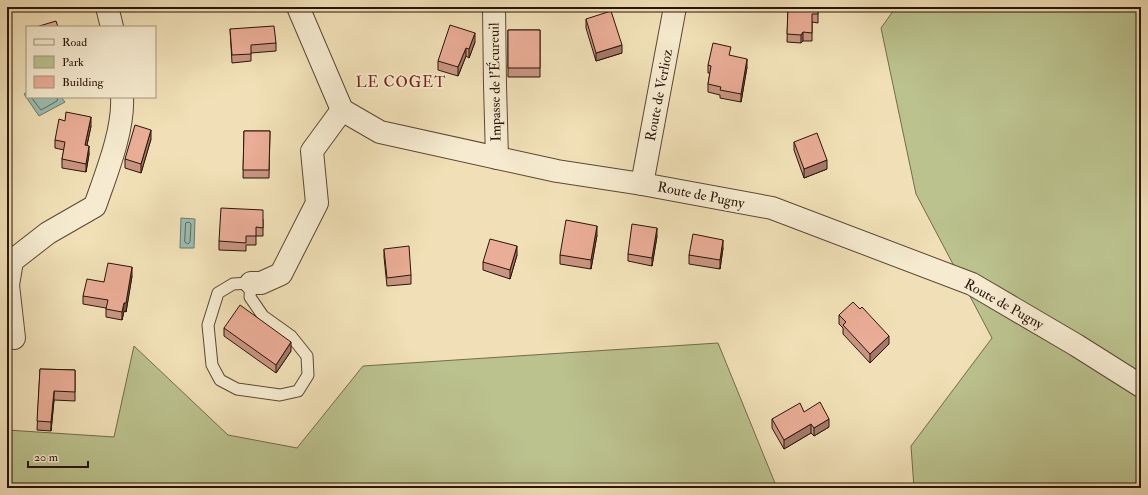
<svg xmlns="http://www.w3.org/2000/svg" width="1148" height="495" font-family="'IM FELL Double Pica',serif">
<rect width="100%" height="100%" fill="#f1e0b7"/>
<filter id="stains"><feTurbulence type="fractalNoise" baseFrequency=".005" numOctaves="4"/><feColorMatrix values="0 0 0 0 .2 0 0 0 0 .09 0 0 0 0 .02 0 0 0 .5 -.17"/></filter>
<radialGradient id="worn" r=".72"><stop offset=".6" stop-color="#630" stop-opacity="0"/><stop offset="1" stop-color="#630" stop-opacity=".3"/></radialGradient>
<path fill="#bbc28e" stroke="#726c4b" d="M896 7H1141V488H914L911 446 992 338 916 194 881 28Z
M718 343 777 488H7V430L114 437 134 346 228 435 297 448 363 366Z"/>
<path fill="#9bbdb1" stroke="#6d7a6d" d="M27 92V97H61L65 102 39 116 24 94Z
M181 218 195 219 194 248H180Z"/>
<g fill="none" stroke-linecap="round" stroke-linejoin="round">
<path stroke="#62695c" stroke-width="1" d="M31 97 41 110 57 101 58 97
M186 223 189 222 191 224 190 242 188 244 185 242Z"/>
<defs>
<path id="service" d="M251 283 250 297 263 316 291 336 307 356 308 375 298 391 280 395 237 389 220 380 212 365 208 325 218 293 233 284Z"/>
<path id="minor" d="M107 7 112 27
M494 7 495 85 497 158
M642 184 675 7
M251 283H261L281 274 317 203 312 151 342 110
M14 338 8 285 12 261 48 233 95 206C106 174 124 130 122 97"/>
<path id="tertiary" d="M298 7 342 110 380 132 557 171 642 184 772 208 972 284 1076 345 1141 386"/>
</defs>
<use href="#service" stroke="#5b4834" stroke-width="13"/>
<use href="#minor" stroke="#5b4834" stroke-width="24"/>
<use href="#tertiary" stroke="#5b4834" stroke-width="24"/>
<use href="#service" stroke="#f6ebd0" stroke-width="11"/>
<use href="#minor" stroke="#f6ebd0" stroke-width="22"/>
<use href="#tertiary" stroke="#f6ebd0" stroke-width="22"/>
</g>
<path fill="#c99582" stroke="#291508" d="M788 7H818V23L812 22V41H803L801 43 787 42Z
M586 19 622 53 596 61 586 28Z
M230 29 276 43V51L251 53V61L232 63Z
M508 30H540V77H508Z
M475 42 469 58 466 56 458 76 438 70V61Z
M730 56 747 67 741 102 720 98V95L708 92V84L710 73H708V65Z
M91 126 87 145 89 154 86 172 62 168V159L64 150 55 148V140Z
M244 131H270L269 178H243Z
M151 139 141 173 125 168V159Z
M794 142 827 169 804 178 794 150Z
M263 219V236H256V245H246V251L219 250V241Z
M597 235 591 269 560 264V255Z
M657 236 652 266 628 261V254Z
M723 248 720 269 689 264V255Z
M384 249 411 275V284L387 286 384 257Z
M517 255 510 279 483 270V262Z
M132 276 126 312 124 311 122 320 106 317V308L83 304V296L104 282Z
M839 315 889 344 870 363 843 334V328L839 324Z
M224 328 291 351 276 373 224 336Z
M40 369 75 370V401L54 400 51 431 37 430Z
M804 412 829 427 814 436 811 433 784 449 772 428V419Z"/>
<path fill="#a4796a" stroke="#291508" d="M803 32V41L801 43V35Z
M475 33V42L469 58V49Z
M622 45V53L596 61V53Z
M466 48V56L458 76V67Z
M747 59V67L741 102V94Z
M91 117V126L85 154V145Z
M151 130V139L141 173V164Z
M89 146V154L86 172V164Z
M827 160V169L804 178V169Z
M597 226V235L591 269V260Z
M657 228V236L652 266V258Z
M723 240V248L720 269V260Z
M517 246V255L510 279V270Z
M132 267V276L126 312V303Z
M124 303V311L122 320V312Z
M889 336V344L870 363V354Z
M291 342V351L276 373V365Z
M54 391V400L51 431V422Z
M829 419V427L814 436V428Z
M811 424V433L784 449V440Z"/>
<path fill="#eaad97" stroke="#291508" d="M788 7H818V14H812V33L803 32 801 35 787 34Z
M611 11 622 45 596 53 586 19Z
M56 21 58 27H36Z
M450 25 475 33 469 49 466 48 458 67 438 61Z
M274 26 276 43 251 45V54L232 55 230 29Z
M508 30H540V68H508Z
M713 43 731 47 729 55 747 59 741 94 720 90 721 87 708 84 711 66 708 65Z
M66 112 91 117 85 145 89 146 86 164 62 159 65 142 55 140 59 119 65 121Z
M135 125 151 130 141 164 125 159Z
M244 131H270L269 170H243Z
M817 133 827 160 804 169 794 142Z
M221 208 263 210V228L256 227V236H246V243L219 241Z
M566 220 597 226 591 260 560 255Z
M632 224 657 228 652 258 628 254Z
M693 234 723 240 720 260 689 255Z
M490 239 517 246 510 270 483 262Z
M409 246 411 275 387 278 384 249Z
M108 263 132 267 126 303H124L122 312 106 309 108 300 83 296 87 279 104 282Z
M853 302 860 309 862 307 889 336 870 354 843 325 846 322 839 315Z
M240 305 291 342 276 365 224 328Z
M40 369 75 370V392L54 391 51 422 37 421Z
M820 402 829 419 814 428 811 424 784 440 772 419 800 403 804 412Z"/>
<g text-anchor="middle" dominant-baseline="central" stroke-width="3.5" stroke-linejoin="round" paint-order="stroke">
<g font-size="14" fill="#291508" stroke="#f6ebd0">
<text transform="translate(495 82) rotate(-91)">Impasse de l'Écureuil</text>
<text transform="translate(659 95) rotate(-79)">Route de Verlioz</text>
<text transform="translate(701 195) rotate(11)">Route de Pugny</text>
<text transform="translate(1004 304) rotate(29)">Route de Pugny</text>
</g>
<g font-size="15" letter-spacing="1" fill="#7a1f14" stroke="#f6ebd0">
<text x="401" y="82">LE COGET</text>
</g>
</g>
<rect width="1148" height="495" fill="none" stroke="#f1e0b7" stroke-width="24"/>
<rect x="8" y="8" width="1132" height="479" fill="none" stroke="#291508" stroke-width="2"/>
<rect x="12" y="12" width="1124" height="471" fill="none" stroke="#291508"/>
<rect x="26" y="26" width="130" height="72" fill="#f6ebd0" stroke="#a49580"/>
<rect x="34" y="39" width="20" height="6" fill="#f6ebd0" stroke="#a49580"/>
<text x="62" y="46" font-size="12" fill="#291508">Road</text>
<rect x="34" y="56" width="20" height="12" fill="#bbc28e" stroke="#a49580"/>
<text x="62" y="66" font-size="12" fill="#291508">Park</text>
<rect x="34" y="76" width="20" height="12" fill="#eaad97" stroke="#a49580"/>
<text x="62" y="86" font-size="12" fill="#291508">Building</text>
<path d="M28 461v6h60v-6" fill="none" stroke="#291508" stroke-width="2"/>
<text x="34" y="461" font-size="12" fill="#291508" stroke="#f6ebd0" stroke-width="3" paint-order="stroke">20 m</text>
<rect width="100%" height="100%" filter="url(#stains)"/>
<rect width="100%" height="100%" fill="url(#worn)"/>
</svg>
